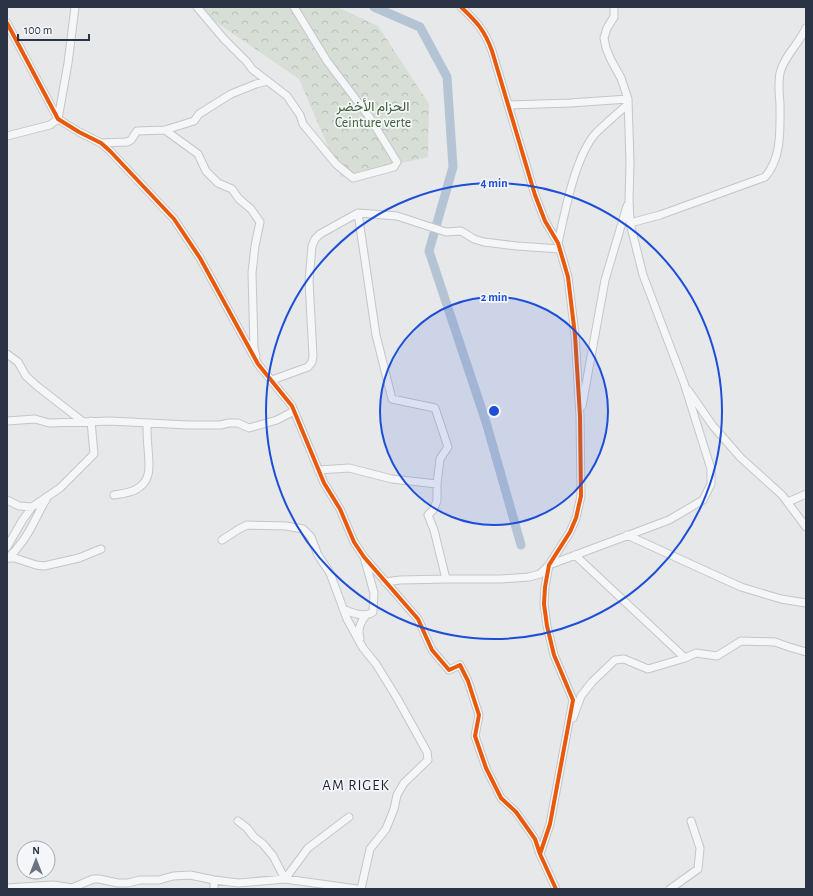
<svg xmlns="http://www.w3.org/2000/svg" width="813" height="896" font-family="'Alegreya Sans',Vazirmatn,sans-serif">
<defs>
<pattern id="forest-crowns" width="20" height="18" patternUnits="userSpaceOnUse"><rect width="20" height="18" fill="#d6ded6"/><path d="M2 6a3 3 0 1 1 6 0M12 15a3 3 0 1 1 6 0" fill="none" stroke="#b8bfb9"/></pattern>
</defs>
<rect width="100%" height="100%" fill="#e6e8ea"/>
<path fill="url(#forest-crowns)" d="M201 7H337L378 26 429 104 428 157 341 177 299 79 206 15Z"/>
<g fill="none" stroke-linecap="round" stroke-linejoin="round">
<path stroke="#b4c4d5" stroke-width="9" d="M374 7 420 27 447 77 453 167 429 251 486 422 521 545"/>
<defs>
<path id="minor" d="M197 7 224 39 247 62 252 69 287 96 300 115 303 124 336 164 353 178 394 167 397 162 370 118 327 61 294 7
M461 7C477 22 485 31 492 51L535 195 545 221 558 243 568 277 575 335 580 416 581 496 576 518 570 532 549 565 545 587 544 604 547 626 554 655 573 700 550 824 540 854
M7 23 58 119 79 132 101 143 110 151 174 219 200 258 258 364 292 406 324 483 340 509 354 542 364 557 418 619 432 650 449 670 460 665 468 681 479 715 475 736 486 768 501 798 516 812 535 839 540 854 556 889
M509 105 570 103 628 99
M165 130 198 154 206 171 218 183 232 189 239 199 251 209 260 222 255 246 252 273 254 348 256 356
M7 136 50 125 58 119 68 63 75 7
M101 143 127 142 131 140 137 131 165 130 194 121 199 114 231 94 256 84 268 81
M358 213 376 335 392 399 435 408 448 447 440 459 437 484V501L433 510 428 515 434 530 446 579
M630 223 660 215 765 177C782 158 780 129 780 104 779 94 778 83 780 73 784 56 799 44 806 28
M558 243C565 212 575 156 596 133 606 123 617 114 628 104
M7 354 18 362 26 376 37 386 82 421
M272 380 308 367 312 362 313 356 309 281 312 246 315 239 320 234 358 213 397 216 446 232 461 231 474 239 484 242 517 246 560 249
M688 390 713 426 741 458 782 495 806 527
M582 406 605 280 627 206
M7 421 35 419 49 423 110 421 188 425H220L229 423H238L249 428 277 420 294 411
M318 470 349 468 392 479 437 484
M114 495C120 494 129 493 135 490 153 481 149 464 148 448 147 440 147 431 147 423
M7 500 19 506 32 507
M788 502 806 494
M627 535 741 587 781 599 806 603
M222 540 239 529 247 525 286 526 303 529 311 537 318 555 330 573 347 619 363 648 376 664 397 698 427 752 428 760 404 783 397 795 394 809 386 829 370 849 361 889
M7 547 22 521 32 507 60 488 94 454 91 421
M575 555 685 658
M7 558H15L36 565 44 566 79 558 101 549
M7 559C19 548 28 535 35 520 39 513 41 507 46 500
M385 582 400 580 446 579H501L529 577 540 574 549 565 669 520 703 500 711 484V469L684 383 643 275 630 223 629 200 630 163 628 99 621 78 611 60 606 48 604 38 607 28 614 17V7
M343 609C352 613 364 618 373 612L374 593 364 557
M360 638C357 629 361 622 366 615
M573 718 581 696 592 682 615 660 624 659 648 669 685 658 696 653 717 656 741 641 775 642 789 647 806 652
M238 821 247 828 254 837 263 844 273 856 285 879 308 848 349 817
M7 888 53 885 72 888 93 879H99L118 883H128L140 880H159L173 876 190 875 214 880 238 883 285 879 357 889
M214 889V880
M670 889 698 869 700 848 691 821"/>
</defs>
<use href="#minor" stroke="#c4c6c8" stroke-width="9"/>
<use href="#minor" stroke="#f5f6f7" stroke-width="7"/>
<defs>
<path id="cycleway" d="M461 7C477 22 485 31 492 51L535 195 545 221 558 243 568 277 575 335 580 416 581 496 576 518 570 532 549 565 545 587 544 604 547 626 554 655 573 700 550 824 540 854
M7 23 58 119 79 132 101 143 110 151 174 219 200 258 258 364 292 406 324 483 340 509 354 542 364 557 418 619 432 650 449 670 460 665 468 681 479 715 475 736 486 768 501 798 516 812 535 839 540 854 556 889"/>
</defs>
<use href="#cycleway" stroke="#f4f6f9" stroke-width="6"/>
<use href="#cycleway" stroke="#e8590c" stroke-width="4"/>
</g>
<circle cx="494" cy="411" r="114" fill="#1d4ed8" fill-opacity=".12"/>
<g fill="none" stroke="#1d4ed8" stroke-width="2">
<circle cx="494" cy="411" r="114"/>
<circle cx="494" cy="411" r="228"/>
</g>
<g text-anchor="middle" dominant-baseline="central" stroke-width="3.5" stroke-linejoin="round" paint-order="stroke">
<g font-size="14" fill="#3f6138" stroke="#f4f6f9">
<text x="373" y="107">الحزام الأخضر<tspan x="373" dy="16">Ceinture verte</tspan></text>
</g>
<g font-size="15" letter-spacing="1" fill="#1d2536" stroke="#f4f6f9">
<text x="356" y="785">AM RIGEK</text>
</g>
</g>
<circle cx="494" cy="411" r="6" fill="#1d4ed8" stroke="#f4f6f9" stroke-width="2"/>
<g font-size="12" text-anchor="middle" font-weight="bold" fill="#1d4ed8" stroke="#f4f6f9" stroke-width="3.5" stroke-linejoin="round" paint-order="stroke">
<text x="494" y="187">4 min</text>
<text x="494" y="301">2 min</text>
</g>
<rect width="813" height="896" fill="none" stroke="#2b3445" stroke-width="16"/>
<g transform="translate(36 860)"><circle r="19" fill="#f4f6f9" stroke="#a4a8b1"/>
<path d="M0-3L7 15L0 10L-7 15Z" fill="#6c737f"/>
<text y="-6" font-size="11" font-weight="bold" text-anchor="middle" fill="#2b3445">N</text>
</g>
<path d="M18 34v6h71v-6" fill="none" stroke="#2b3445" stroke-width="2"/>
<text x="24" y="34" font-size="12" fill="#2b3445" stroke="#f4f6f9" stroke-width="3" paint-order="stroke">100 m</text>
</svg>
